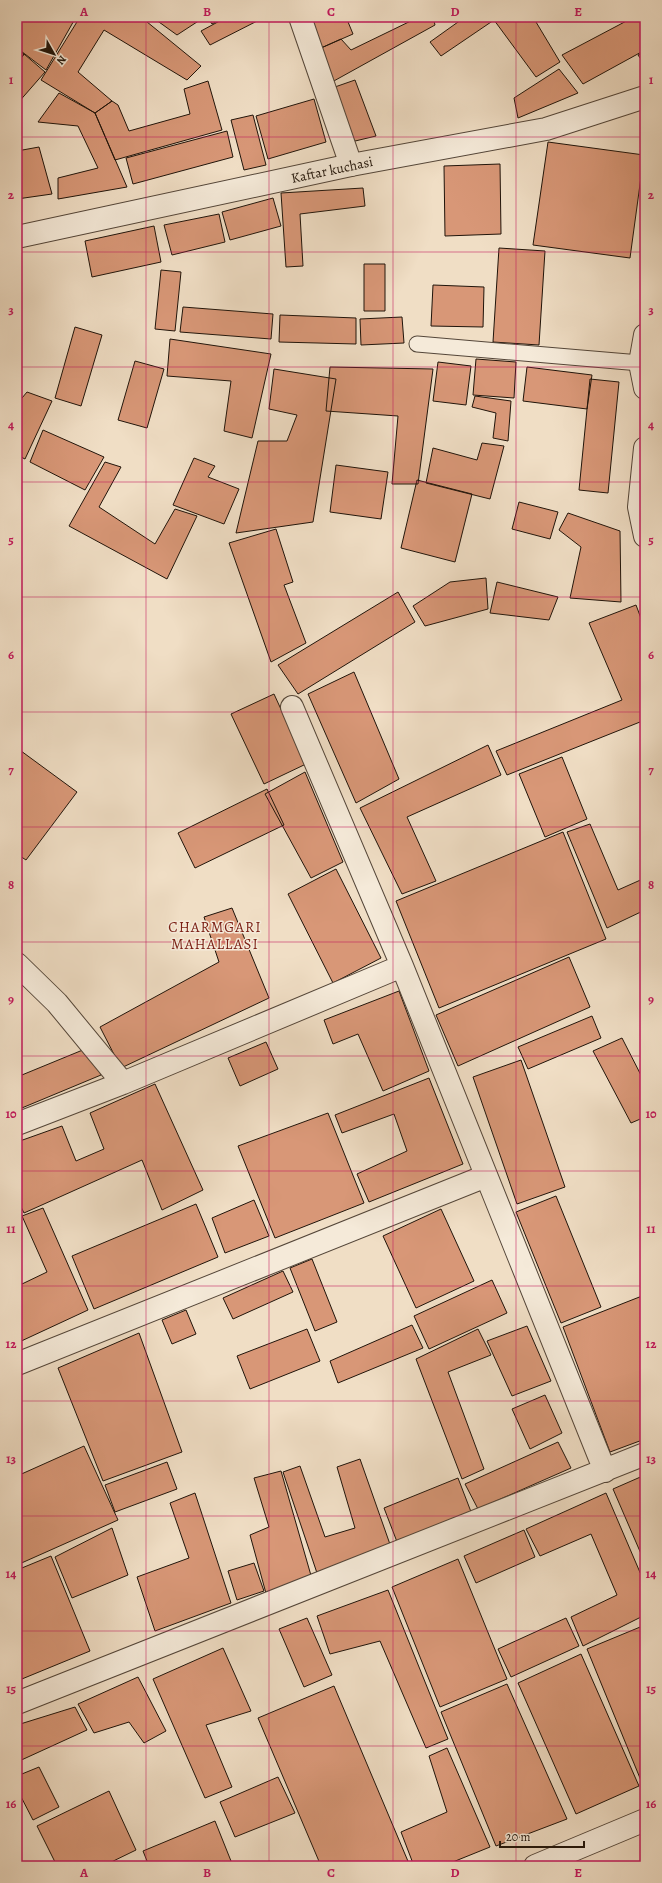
<svg xmlns="http://www.w3.org/2000/svg" width="662" height="1883" font-family="Alegreya,serif">
<rect width="100%" height="100%" fill="#f0dec5"/>
<filter id="stains"><feTurbulence type="fractalNoise" baseFrequency=".005" numOctaves="4"/><feColorMatrix values="0 0 0 0 .2 0 0 0 0 .09 0 0 0 0 .02 0 0 0 .5 -.17"/></filter>
<radialGradient id="worn" r=".72"><stop offset=".6" stop-color="#630" stop-opacity="0"/><stop offset="1" stop-color="#630" stop-opacity=".3"/></radialGradient>
<path fill="#d89777" stroke="#20140a" d="M17 17H76L46 70 17 48Z
M80 17H141L201 66 187 80 104 30 78 72 112 101 95 113 41 80Z
M152 17H197L200 20 177 35Z
M207 17H225L212 24Z
M227 17H265L210 45 201 31Z
M310 17H346L353 34 321 48Z
M419 17H433L435 25 332 82 321 48 341 39 351 50Z
M465 17H533L560 62 536 77 494 20 441 56 430 42Z
M634 17H645V50L583 84 562 55Z
M17 49 24 54 17 64Z
M645 52V65L638 55Z
M24 54 45 72 17 104V64Z
M559 69 578 93 518 118 514 98Z
M355 80 376 136 351 142 332 88Z
M208 81 222 130 115 160 95 113 112 101 118 105 129 131 190 114 184 89Z
M59 93 95 113 127 187 58 199V178L98 168 78 126 38 122Z
M314 99 326 142 268 159 256 116Z
M253 115 266 165 244 170 231 120Z
M227 131 233 157 133 184 126 158Z
M548 142 644 155 630 258 533 245Z
M39 147 52 194 17 199V151Z
M500 164 501 234 445 236 444 166Z
M363 188 365 206 300 214 303 266 286 267 281 193Z
M273 198 281 226 230 240 222 212Z
M219 214 225 242 172 255 164 225Z
M154 226 161 262 92 277 85 241Z
M499 248 545 251 539 345 493 342Z
M364 264H385V311H364Z
M161 270 181 272 175 331 155 329Z
M433 285 484 287 483 327 431 326Z
M183 307 273 314 271 339 180 332Z
M280 315 356 318V344L279 342Z
M402 317 404 343 361 345 360 319Z
M75 327 102 335 81 406 55 398Z
M170 339 271 354 252 438 224 431 231 381 167 376Z
M476 359 516 362 514 398 473 395Z
M135 361 164 369 147 428 118 420Z
M438 362 471 366 466 405 433 401Z
M330 367 433 369 418 484H392L398 416 326 411Z
M527 367 592 375 587 409 523 401Z
M274 369 336 379 313 522 236 533 258 441H287L297 415 269 409Z
M590 379 619 382 608 493 579 490Z
M27 392 52 401 25 459 17 455V404Z
M475 396 511 401 508 441 493 438 496 413 472 407Z
M43 430 104 457 85 490 30 462Z
M482 443 504 446 490 499 426 483 433 448 477 460Z
M194 458 215 466 208 477 239 489 224 524 173 505Z
M105 462 121 467 99 507 155 544 175 509 197 516 167 579 69 526Z
M336 465 388 472 381 519 330 512Z
M417 480 472 494 455 562 401 548Z
M519 502 558 512 550 539 512 529Z
M568 513 620 531 621 602 570 598 581 547 559 530Z
M276 529 293 582 284 585 306 643 271 662 229 543Z
M486 578 488 609 425 626 413 606 450 582Z
M497 582 558 597 549 620 490 613Z
M398 592 415 622 298 694 278 665Z
M636 605 645 629V720L507 775 496 751 622 700 589 623Z
M354 672 399 779 356 803 308 694Z
M274 694 306 764 264 784 231 714Z
M488 745 501 775 407 817 436 881 402 894 360 808Z
M17 748 77 792 26 860 17 854Z
M562 757 587 819 545 837 519 774Z
M305 772 343 862 311 878 265 794Z
M267 789 284 825 195 868 178 833Z
M590 824 618 890 645 878V910L607 928 567 832Z
M563 832 606 939 439 1008 396 901Z
M336 869 381 958 333 983 288 894Z
M232 908 269 998 121 1068 100 1027 219 962 204 917Z
M569 957 590 1007 458 1066 436 1015Z
M399 991 429 1071 383 1091 358 1034 333 1044 324 1020Z
M592 1016 601 1038 528 1069 518 1047Z
M622 1038 645 1083V1117L631 1123 593 1051Z
M266 1042 278 1069 240 1086 228 1058Z
M90 1047 101 1075 17 1110V1077Z
M521 1060 565 1187 517 1204 473 1077Z
M429 1078 463 1164 369 1202 357 1174 407 1151 394 1114 342 1133 335 1115Z
M155 1084 203 1190 162 1210 142 1160 24 1213 17 1199V1142L62 1126 76 1161 104 1149 90 1113Z
M328 1113 364 1203 275 1238 238 1146Z
M556 1196 601 1307 561 1323 516 1212Z
M254 1200 269 1236 225 1253 212 1218Z
M196 1204 218 1257 94 1309 72 1256Z
M43 1208 88 1310 17 1343V1272L22 1284 47 1272 22 1216Z
M441 1209 474 1281 416 1308 383 1236Z
M312 1259 337 1322 315 1331 290 1268Z
M283 1271 293 1292 233 1319 223 1298Z
M492 1280 507 1313 429 1349 414 1316Z
M642 1296 645 1303V1439L610 1452 563 1327Z
M186 1310 196 1334 172 1344 162 1320Z
M412 1325 423 1348 338 1383 330 1361Z
M527 1326 551 1381 512 1396 487 1341Z
M307 1329 320 1361 250 1389 237 1356Z
M478 1329 491 1355 448 1372 484 1469 462 1479 416 1359Z
M139 1333 182 1452 103 1481 58 1368Z
M545 1395 562 1433 530 1449 512 1409Z
M558 1442 571 1468 478 1509 465 1484Z
M84 1446 118 1520 17 1565V1476Z
M360 1459 392 1550 318 1576 283 1472 300 1466 325 1537 355 1528 337 1467Z
M167 1462 177 1489 115 1512 105 1485Z
M281 1471 312 1579 267 1597 250 1535 269 1527 254 1478Z
M645 1475V1563L613 1489Z
M458 1478 473 1517 399 1547 384 1508Z
M195 1493 231 1603 155 1631 137 1577 189 1558 170 1503Z
M606 1493 645 1584V1615L583 1646 571 1617 617 1595 591 1534 540 1556 526 1529Z
M112 1528 128 1575 72 1598 55 1557Z
M524 1530 535 1557 476 1583 464 1556Z
M51 1556 90 1651 17 1681V1570Z
M458 1559 507 1679 440 1707 392 1587Z
M254 1563 264 1591 237 1600 228 1571Z
M388 1590 448 1739 426 1748 380 1641 330 1654 317 1616Z
M307 1618 332 1675 304 1687 279 1629Z
M566 1618 579 1646 511 1677 498 1649Z
M645 1625V1782L642 1783 587 1649Z
M223 1648 251 1711 206 1725 232 1787 205 1798 153 1679Z
M581 1654 639 1786 576 1814 518 1683Z
M138 1677 166 1731 144 1743 129 1722 94 1733 78 1704Z
M507 1684 567 1819 496 1846 441 1712Z
M334 1686 410 1866H321L258 1718Z
M75 1707 87 1730 17 1762V1725Z
M447 1748 490 1847 443 1866H414L401 1832 447 1812 429 1756Z
M39 1767 59 1807 33 1820 17 1789V1776Z
M278 1777 295 1813 235 1837 220 1802Z
M109 1791 136 1850 103 1866H57L37 1826Z
M215 1821 233 1866H149L143 1851Z"/>
<g fill="none" stroke-linecap="round" stroke-linejoin="round">
<defs>
<path id="service" d="M417 344 640 363"/>
<path id="minor" d="M300 17 351 165
M292 707 402 966 605 1471
M17 964 57 1003 123 1083
M17 1124 123 1083 402 966
M17 1364 486 1176
M17 1703 645 1454
M535 1866 645 1820"/>
<path id="tertiary" d="M17 237 351 165 546 129 645 97
M645 335 640 363 645 388
M645 448 639 507 645 536"/>
</defs>
<use href="#service" stroke="#544639" stroke-width="17"/>
<use href="#minor" stroke="#544639" stroke-width="24"/>
<use href="#tertiary" stroke="#544639" stroke-width="24"/>
<use href="#service" stroke="#f5ead9" stroke-width="15"/>
<use href="#minor" stroke="#f5ead9" stroke-width="22"/>
<use href="#tertiary" stroke="#f5ead9" stroke-width="22"/>
</g>
<path fill="none" stroke="#c2185b" stroke-width="1" stroke-opacity="0.55" d="M146 17V1866M269 17V1866M393 17V1866M516 17V1866M17 137H645M17 252H645M17 367H645M17 482H645M17 597H645M17 712H645M17 827H645M17 942H645M17 1056H645M17 1171H645M17 1286H645M17 1401H645M17 1516H645M17 1631H645M17 1746H645"/>
<g text-anchor="middle" dominant-baseline="central" stroke-width="3" stroke-linejoin="round" paint-order="stroke">
<g font-size="14" fill="#20140a" stroke="#f5ead9">
<text transform="translate(332 170) rotate(-12)">Kaftar kuchasi</text>
</g>
<g font-size="15" letter-spacing="1" fill="#7a1f14" stroke="#f5ead9">
<text x="215" y="927">CHARMGARI<tspan x="215" dy="17">MAHALLASI</tspan></text>
</g>
</g>
<rect width="662" height="1883" fill="none" stroke="#f0dec5" stroke-width="44"/>
<g transform="translate(54 54) rotate(129)" stroke="#f5ead9" stroke-width="3" paint-order="stroke">
<path d="M0-3L7 15L0 10L-7 15Z" fill="#20140a"/>
<text y="-6" font-size="11" font-weight="bold" text-anchor="middle" fill="#20140a">N</text>
</g>
<path d="M500 1841v6h84v-6" fill="none" stroke="#20140a" stroke-width="2"/>
<text x="506" y="1841" font-size="12" fill="#20140a" stroke="#f5ead9" stroke-width="3" paint-order="stroke">20 m</text>
<rect x="22" y="22" width="618" height="1839" fill="none" stroke="#c2185b" stroke-width="1.5"/>
<g font-size="13" text-anchor="middle" font-weight="bold" fill="#c2185b">
<text x="84" y="16">A</text>
<text x="207" y="16">B</text>
<text x="331" y="16">C</text>
<text x="455" y="16">D</text>
<text x="578" y="16">E</text>
<text x="11" y="84">1</text>
<text x="651" y="84">1</text>
<text x="11" y="199">2</text>
<text x="651" y="199">2</text>
<text x="11" y="314">3</text>
<text x="651" y="314">3</text>
<text x="11" y="429">4</text>
<text x="651" y="429">4</text>
<text x="11" y="544">5</text>
<text x="651" y="544">5</text>
<text x="11" y="659">6</text>
<text x="651" y="659">6</text>
<text x="11" y="774">7</text>
<text x="651" y="774">7</text>
<text x="11" y="889">8</text>
<text x="651" y="889">8</text>
<text x="11" y="1004">9</text>
<text x="651" y="1004">9</text>
<text x="11" y="1118">10</text>
<text x="651" y="1118">10</text>
<text x="11" y="1233">11</text>
<text x="651" y="1233">11</text>
<text x="11" y="1348">12</text>
<text x="651" y="1348">12</text>
<text x="11" y="1463">13</text>
<text x="651" y="1463">13</text>
<text x="11" y="1578">14</text>
<text x="651" y="1578">14</text>
<text x="11" y="1693">15</text>
<text x="651" y="1693">15</text>
<text x="11" y="1808">16</text>
<text x="651" y="1808">16</text>
<text x="84" y="1877">A</text>
<text x="207" y="1877">B</text>
<text x="331" y="1877">C</text>
<text x="455" y="1877">D</text>
<text x="578" y="1877">E</text>
</g>
<rect width="100%" height="100%" filter="url(#stains)"/>
<rect width="100%" height="100%" fill="url(#worn)"/>
</svg>
